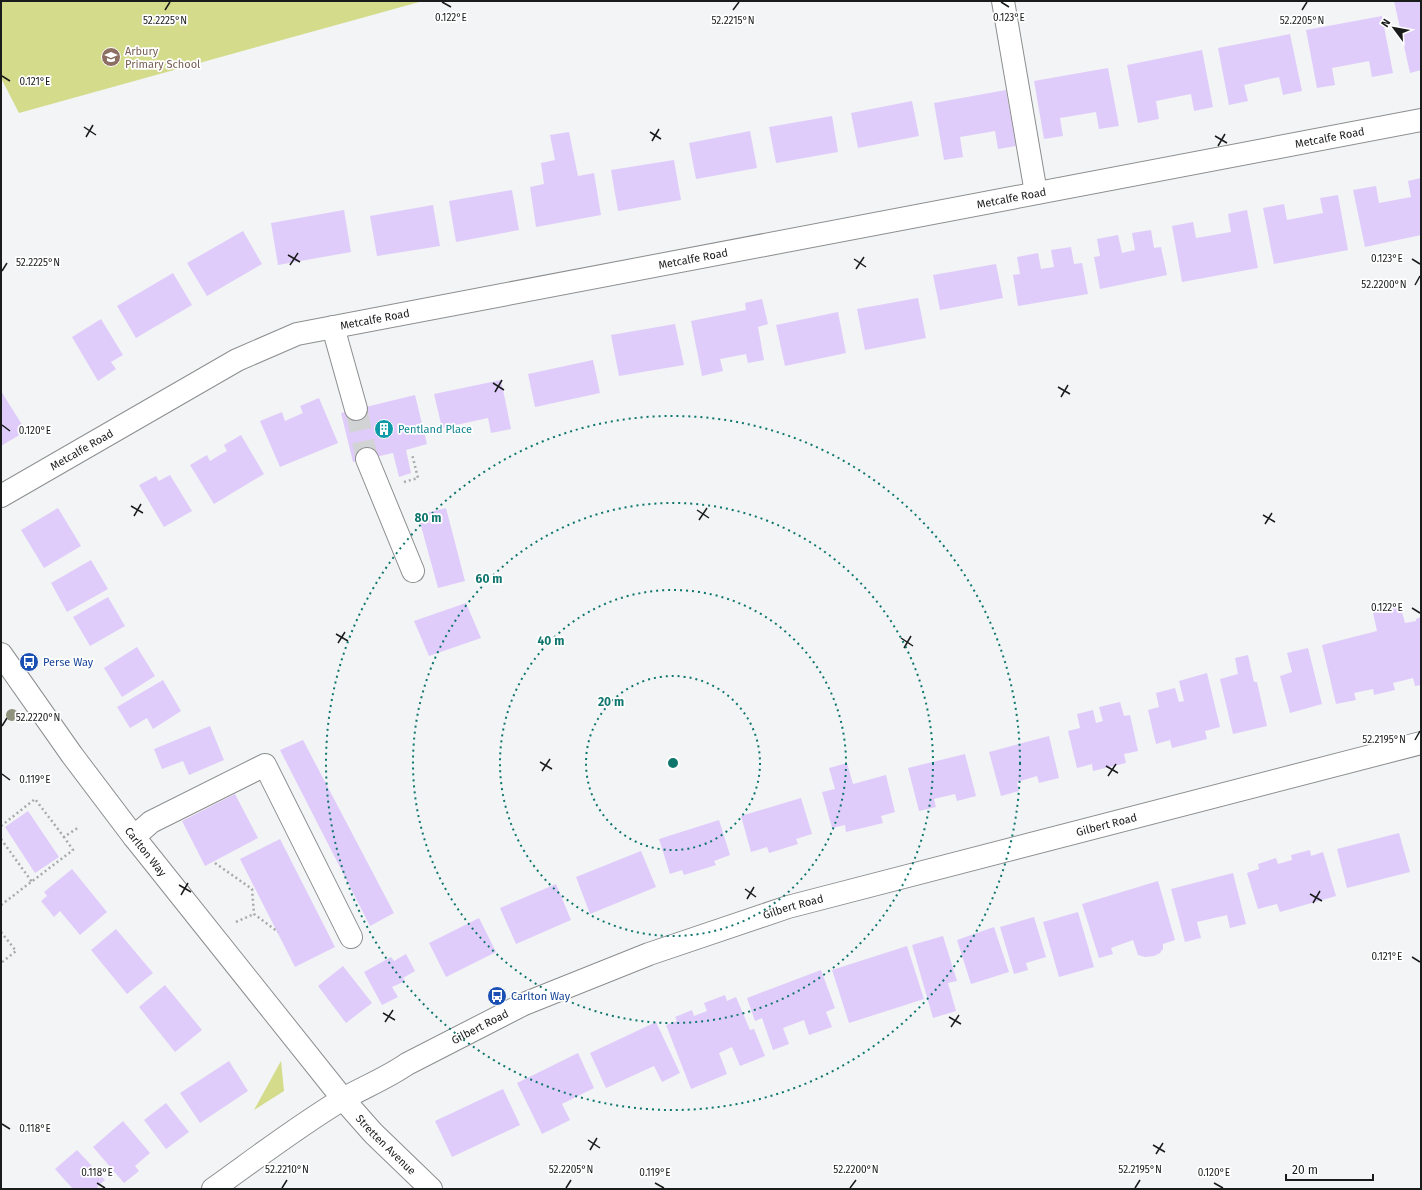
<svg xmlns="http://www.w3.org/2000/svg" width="1422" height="1190" font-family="'Fira Sans',sans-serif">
<rect width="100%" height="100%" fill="#f2f4f5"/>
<path fill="#d4dc8b" d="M1 1H423L19 113 1 78Z
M281 1061 284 1091 254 1110Z"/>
<path fill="#e0ccfb" d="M1394 1H1421V70L1410 73Z
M1382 16 1393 73 1372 77 1369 61 1332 68 1335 85 1317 88 1306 30Z
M1290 34 1302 91 1283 95 1279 77 1244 85 1248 101 1229 105 1218 48Z
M1202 50 1213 107 1194 111 1191 94 1156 101 1159 119 1138 123 1127 65Z
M1108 68 1119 126 1099 129 1096 112 1060 118 1063 136 1044 139 1034 81Z
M1006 90 1016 146 998 149 995 131 960 137 963 157 944 160 934 103Z
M912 101 919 136 858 148 851 113Z
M832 116 838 152 776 163 769 127Z
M750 131 757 168 696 179 689 143Z
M569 132 578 176 594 173 601 215 536 227 530 187 544 184 541 163 555 160 550 135Z
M674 160 681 200 618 211 611 170Z
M1421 178V235L1365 247 1353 190 1376 186 1379 203 1411 197 1408 181Z
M512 190 519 230 456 242 449 201Z
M1338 195 1348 250 1274 264 1263 208 1284 204 1287 220 1323 213 1320 198Z
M433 205 440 246 377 256 370 216Z
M344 210 351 252 278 265 271 223Z
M1247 210 1258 268 1182 282 1172 226 1193 222 1196 238 1231 232 1228 214Z
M1151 230 1154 248 1161 247 1167 275 1100 289 1094 257 1100 256 1097 239 1118 235 1122 253 1135 250 1132 233Z
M243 231 262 264 207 296 187 263Z
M1071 247 1074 264 1082 263 1088 294 1018 306 1013 275 1020 274 1017 257 1038 253 1041 269 1054 267 1051 250Z
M996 264 1003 298 940 310 933 275Z
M173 273 192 305 136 338 117 306Z
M918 298 926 338 865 350 857 309Z
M762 299 768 324 758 327 764 360 748 363 746 354 720 359 723 371 702 376 691 321 746 310 745 303Z
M838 312 846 353 785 366 776 325Z
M101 319 123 355 111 362 116 369 98 381 72 337Z
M675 324 684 365 619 376 611 335Z
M593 360 600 393 535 407 528 374Z
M501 380 511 429 491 433 488 418 442 428 434 394Z
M1 391 26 431 1 446Z
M415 395 427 444 406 450 411 473 399 477 393 453 353 462 341 413Z
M319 398 338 443 280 467 260 421 282 412 285 421 303 413 300 406Z
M241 435 264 474 214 504 190 465 207 455 210 461 218 456 227 451 224 445Z
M170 475 192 511 164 527 139 485 156 476 159 481Z
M58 508 81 546 44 568 21 530Z
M446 508 465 581 438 588 418 515Z
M91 560 108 589 67 612 51 583Z
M108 597 125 626 90 646 73 617Z
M466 603 481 638 429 656 414 621Z
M1400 605 1405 623 1416 621V619L1421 617V685L1415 686 1413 678 1393 683 1395 690 1374 695 1373 689 1354 693 1356 700 1336 704 1322 645 1377 631 1373 613Z
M137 647 155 676 122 697 104 668Z
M1308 648 1322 704 1290 713 1280 676 1292 672 1287 653Z
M1248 655 1254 682H1257L1267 726 1233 734 1220 679 1238 674 1235 658Z
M1207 673 1220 727 1205 731 1207 739 1172 748 1170 740 1156 744 1148 710 1159 707 1156 693 1175 688 1179 702 1184 701 1179 681Z
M163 680 181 711 153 729 147 718 130 728 117 707Z
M1120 702 1124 716 1130 715 1138 751 1124 754 1126 763 1093 771 1092 764 1077 768 1068 731 1080 728 1077 714 1093 710 1096 723 1103 721 1099 707Z
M210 726 224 760 189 775 183 761 162 769 154 749Z
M1049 736 1059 778 1039 783 1037 776 1017 782 1019 791 1001 796 989 752Z
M303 740 394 913 370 926 280 750Z
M965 754 976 796 957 801 955 794 934 799 936 807 919 811 908 768Z
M847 763 853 784 886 775 895 812 881 816 883 823 846 832 845 825 832 828 822 792 835 789 829 768Z
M235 794 258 838 205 866 182 821Z
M801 798 812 834 796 839 798 844 769 853 767 847 751 852 741 816Z
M28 811 59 857 35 873 5 827Z
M719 820 730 855 714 861 716 865 684 875 682 870 670 874 659 839Z
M1399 833 1410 872 1347 888 1337 849Z
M280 839 335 947 295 967 240 859Z
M1310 850 1311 856 1323 852 1336 896 1280 912 1277 904 1258 909 1247 873 1259 869 1258 864 1276 858 1278 864 1292 860 1291 855Z
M641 851 656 887 590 914 576 877Z
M72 869 107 912 80 935 60 911 54 917 41 901 47 896 44 892Z
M1233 873 1246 924 1230 928 1227 915 1197 922 1201 938 1185 942 1171 889Z
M1158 881 1175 940 1163 944V949L1160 953 1154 956 1145 957 1138 955 1133 940 1111 948 1113 954 1099 958 1082 904Z
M556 884 571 920 516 944 500 908Z
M1078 912 1094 967 1059 977 1043 922Z
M1034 917 1046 957 1026 963 1028 970 1014 974 1000 927Z
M479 918 496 952 446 977 429 943Z
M994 927 1009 972 971 984 957 940Z
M116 929 153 973 127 994 91 950Z
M943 936 957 981 948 983 956 1011 933 1018 912 945Z
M907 946 924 999 849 1023 832 970Z
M406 954 415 971 403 978 405 981 392 987 398 997 382 1005 364 972 391 957 394 961Z
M343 966 372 1003 346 1023 318 986Z
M821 970 835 1008 826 1012 832 1027 809 1035 804 1020 783 1028 789 1044 773 1050 762 1018 755 1021 747 998Z
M165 985 202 1030 175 1052 139 1007Z
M725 995 727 1001 736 997 750 1030 754 1029 765 1056 740 1066 732 1047 719 1053 727 1074 691 1089 666 1025 677 1021 675 1017 692 1010 694 1016 707 1011 704 1003Z
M656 1022 680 1073 662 1082 654 1066 606 1088 590 1053Z
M578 1053 594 1088 562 1104 570 1120 542 1134 517 1083Z
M229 1061 248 1091 200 1123 180 1093Z
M503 1089 520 1125 452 1157 435 1121Z
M166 1103 189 1132 166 1149 144 1120Z
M123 1121 150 1153 135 1166 139 1171 124 1183 93 1147Z
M77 1150 105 1180 97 1187 100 1189H73L55 1169Z"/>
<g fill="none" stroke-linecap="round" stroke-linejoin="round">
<path stroke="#d2d3d4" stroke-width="22" stroke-dasharray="22 11" stroke-linecap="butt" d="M356 409 367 459"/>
<defs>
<g id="minor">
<path d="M1003 1 1036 193"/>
<path d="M333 327 356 409"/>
<path d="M367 459 413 571"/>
<path id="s1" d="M1 496 237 360 297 334 1421 120"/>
<path id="s2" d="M1 654 72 755 134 837 343 1099 373 1133 431 1189"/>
<path d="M134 837 151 822 265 765 351 937"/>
<path id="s3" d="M213 1189C255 1159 298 1126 343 1099 364 1087 387 1078 407 1064L524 1004 649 954 788 907 1421 743"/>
</g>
</defs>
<use href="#minor" stroke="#8c8e8f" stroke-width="24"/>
<path stroke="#a8a9aa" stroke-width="2.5" stroke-dasharray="2 3" stroke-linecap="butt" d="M404 482 418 478 412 454
M1 826 35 799 64 837 79 827
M1 839 32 882
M215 863 252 889 254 914 278 932
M1 905 73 850 64 837
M236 922 254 914
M1 932 16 951 1 963"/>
<use href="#minor" stroke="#fff" stroke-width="22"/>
</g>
<circle fill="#8f927d" cx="12" cy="715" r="6"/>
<path fill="none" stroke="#1a1b1b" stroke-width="1.5" d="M442 2 451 7M1001 2 1009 7M165 10 170 2M733 10 739 2M1302 10 1307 2M2 76 10 81M84 127 96 135M650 132 661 139M1215 136 1227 143M86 137 93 125M652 141 659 129M1218 146 1225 134M288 255 300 262M854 259 866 267M1412 259 1420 264M290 265 298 253M856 269 864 257M2 271 7 263M1415 285 1420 276M493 383 504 390M1058 387 1070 394M495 392 502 380M1061 397 1068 385M2 425 10 431M131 506 143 513M697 510 709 518M1263 515 1275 522M134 516 141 504M699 520 707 508M1265 524 1272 513M1412 608 1420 613M336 634 348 641M901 638 913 646M338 643 345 632M904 648 911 636M2 726 7 718M1415 740 1420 731M540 762 552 769M1106 766 1118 773M542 771 550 759M2 774 10 780M1108 776 1116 764M179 885 191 892M745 889 756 897M1310 894 1322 901M181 895 188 883M747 899 754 887M1313 903 1320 891M1412 957 1420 962M383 1013 395 1020M949 1017 961 1024M385 1022 393 1010M951 1027 959 1015M2 1124 10 1129M588 1140 600 1148M1153 1145 1165 1152M590 1150 597 1138M1156 1154 1163 1143M97 1183 105 1188M655 1183 664 1188M1214 1183 1223 1188M282 1188 287 1180M566 1188 571 1180M850 1188 856 1180M1135 1188 1140 1180"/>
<g fill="none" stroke="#0f766e" stroke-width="2" stroke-dasharray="2 4">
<circle cx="673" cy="763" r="87"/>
<circle cx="673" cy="763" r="173"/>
<circle cx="673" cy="763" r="260"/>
<circle cx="673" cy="763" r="347"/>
</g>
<defs>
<symbol id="school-disc" viewBox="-11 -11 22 22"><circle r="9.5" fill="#8d6e63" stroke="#fff"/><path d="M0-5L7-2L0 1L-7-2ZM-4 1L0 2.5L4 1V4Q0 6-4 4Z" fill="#fff"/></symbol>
<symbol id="building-disc" viewBox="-11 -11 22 22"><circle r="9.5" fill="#0f9aa8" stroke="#fff"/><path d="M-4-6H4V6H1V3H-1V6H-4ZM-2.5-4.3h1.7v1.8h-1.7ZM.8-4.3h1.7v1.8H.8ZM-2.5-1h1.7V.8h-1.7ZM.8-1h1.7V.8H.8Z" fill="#fff"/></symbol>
<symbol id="bus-disc" viewBox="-11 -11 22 22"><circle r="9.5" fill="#1a4fb4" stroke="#fff"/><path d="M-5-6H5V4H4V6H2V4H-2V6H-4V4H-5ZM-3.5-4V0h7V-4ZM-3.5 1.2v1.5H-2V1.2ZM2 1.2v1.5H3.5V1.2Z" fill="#fff"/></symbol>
</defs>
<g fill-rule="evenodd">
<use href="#school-disc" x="100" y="46" width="22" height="22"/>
<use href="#building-disc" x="373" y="418" width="22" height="22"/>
<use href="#bus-disc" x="18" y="651" width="22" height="22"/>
<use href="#bus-disc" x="486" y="985" width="22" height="22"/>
</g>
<g text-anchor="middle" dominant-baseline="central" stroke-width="3.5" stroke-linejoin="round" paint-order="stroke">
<g font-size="11" fill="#785e54" stroke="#fff" text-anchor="start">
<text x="125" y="51">Arbury<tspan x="125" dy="13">Primary School</tspan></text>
</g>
<g font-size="11" fill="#1a1b1b" stroke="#fff">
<text stroke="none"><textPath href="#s1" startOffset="1389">Metcalfe Road</textPath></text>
<text stroke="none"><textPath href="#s1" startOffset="1065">Metcalfe Road</textPath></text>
<text stroke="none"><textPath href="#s1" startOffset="741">Metcalfe Road</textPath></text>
<text stroke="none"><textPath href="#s1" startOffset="417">Metcalfe Road</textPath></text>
<text stroke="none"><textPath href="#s1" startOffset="93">Metcalfe Road</textPath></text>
<text stroke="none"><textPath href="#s3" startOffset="973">Gilbert Road</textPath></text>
<text stroke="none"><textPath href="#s2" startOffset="245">Carlton Way</textPath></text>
<text stroke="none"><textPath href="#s3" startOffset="649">Gilbert Road</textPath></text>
<text stroke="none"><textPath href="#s3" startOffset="313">Gilbert Road</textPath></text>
<text stroke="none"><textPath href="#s2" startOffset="624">Stretten Avenue</textPath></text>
</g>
<g font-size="11" fill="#0d838f" stroke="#fff" text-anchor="start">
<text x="398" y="429">Pentland Place</text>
</g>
<g font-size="11" fill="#164399" stroke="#fff" text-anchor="start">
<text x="43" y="662">Perse Way</text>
<text x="511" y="996">Carlton Way</text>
</g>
</g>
<g font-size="10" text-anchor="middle" fill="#1a1b1b" stroke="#fff" stroke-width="3.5" stroke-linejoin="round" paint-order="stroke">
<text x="451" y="21">0.122°E</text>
<text x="1009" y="21">0.123°E</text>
<text x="165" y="24">52.2225°N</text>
<text x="733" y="24">52.2215°N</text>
<text x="1302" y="24">52.2205°N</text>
<text x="35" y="85">0.121°E</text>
<text x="1387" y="262">0.123°E</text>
<text x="38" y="266">52.2225°N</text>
<text x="1384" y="288">52.2200°N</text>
<text x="35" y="434">0.120°E</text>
<text x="1387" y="611">0.122°E</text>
<text x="38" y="721">52.2220°N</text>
<text x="1384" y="743">52.2195°N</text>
<text x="35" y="783">0.119°E</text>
<text x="1387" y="960">0.121°E</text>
<text x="35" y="1132">0.118°E</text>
<text x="287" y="1173">52.2210°N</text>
<text x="571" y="1173">52.2205°N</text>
<text x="856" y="1173">52.2200°N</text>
<text x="1140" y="1173">52.2195°N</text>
<text x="97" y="1176">0.118°E</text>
<text x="655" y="1176">0.119°E</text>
<text x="1214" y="1176">0.120°E</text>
</g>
<circle cx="673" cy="763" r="6" fill="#0f766e" stroke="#fff" stroke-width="2"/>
<g font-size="12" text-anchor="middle" font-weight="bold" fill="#0f766e" stroke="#fff" stroke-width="3.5" stroke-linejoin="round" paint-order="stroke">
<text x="428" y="522">80 m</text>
<text x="489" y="583">60 m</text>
<text x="551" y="645">40 m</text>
<text x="611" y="706">20 m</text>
</g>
<rect width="1422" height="1190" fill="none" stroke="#1a1b1b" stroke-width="4"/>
<g transform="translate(1394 28) rotate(302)" stroke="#ffffff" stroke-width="3" paint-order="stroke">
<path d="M0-3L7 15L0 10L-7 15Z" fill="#1a1b1b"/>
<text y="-6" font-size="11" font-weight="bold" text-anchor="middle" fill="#1a1b1b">N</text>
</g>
<path d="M1286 1174v6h87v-6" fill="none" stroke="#1a1b1b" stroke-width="2"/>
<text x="1292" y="1174" font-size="12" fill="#1a1b1b" stroke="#ffffff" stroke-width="3" paint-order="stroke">20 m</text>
</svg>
